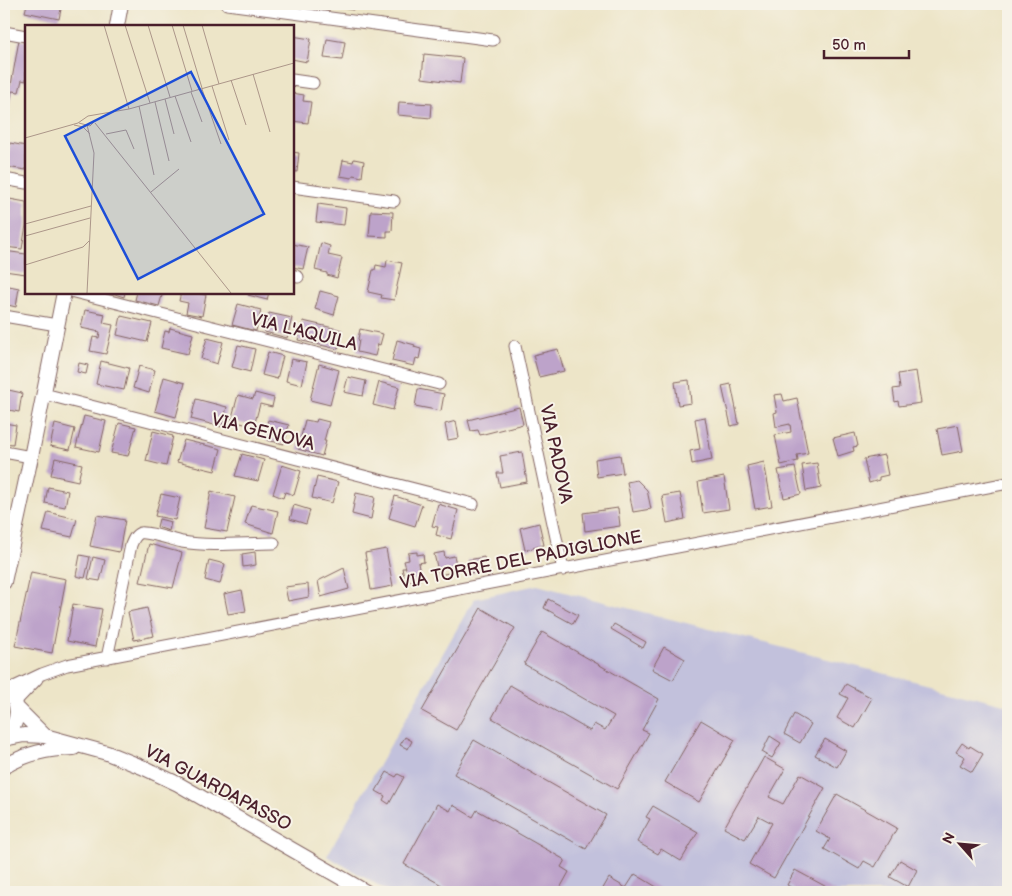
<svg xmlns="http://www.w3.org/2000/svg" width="1012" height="896" font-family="'Balsamiq Sans',sans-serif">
<rect width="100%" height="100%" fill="#f7f3e8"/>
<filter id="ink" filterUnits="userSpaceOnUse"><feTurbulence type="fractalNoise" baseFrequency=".02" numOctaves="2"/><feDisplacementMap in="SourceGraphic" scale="10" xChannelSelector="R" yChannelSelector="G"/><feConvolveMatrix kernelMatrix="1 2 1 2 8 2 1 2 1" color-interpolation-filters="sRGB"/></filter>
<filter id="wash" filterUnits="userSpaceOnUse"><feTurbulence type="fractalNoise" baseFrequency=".0096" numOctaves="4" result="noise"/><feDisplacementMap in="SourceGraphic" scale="20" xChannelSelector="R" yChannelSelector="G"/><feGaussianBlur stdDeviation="1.12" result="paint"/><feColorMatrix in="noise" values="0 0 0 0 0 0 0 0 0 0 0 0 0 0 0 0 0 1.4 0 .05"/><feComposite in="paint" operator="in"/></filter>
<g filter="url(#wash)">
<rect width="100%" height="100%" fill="#ede5c8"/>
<path fill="#c2c1dc" d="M537 585 1008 705V892H390L327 856 474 599Z"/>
<path fill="#b3c265" stroke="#7e7048" d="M4 694C13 710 13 714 4 730Z"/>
<g id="blocks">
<path fill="#bda3ca" d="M27 4H62L59 19 25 12Z
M323 4H354L353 10 323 5Z
M375 4H389L388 11 374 10Z
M292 36 311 39 307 62 292 59Z
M327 39 345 42 342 60 324 58Z
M19 40 26 41V81L22 80 19 92 12 91 6 123H4V84L11 85Z
M424 54 463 58 460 83 422 78Z
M292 93 304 95 303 101 311 102 308 123 292 121Z
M399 102 432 104 431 118 398 115Z
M10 143 26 146V170L6 167Z
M292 152 299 153 297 172 292 171Z
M354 159 364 161 362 177 353 175 352 178 340 176 343 160 353 162Z
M4 198 26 202V225L22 249 4 247Z
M318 204 346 208 344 225 316 222Z
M371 211 393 212 392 231H387V237L369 236Z
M321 243 330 246 328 255 342 258 337 278 327 275V273L315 270Z
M292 244 308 247 303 269 292 267Z
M4 251 26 254V274L4 271Z
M387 260 402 263 394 300 381 298 382 295 368 292 373 270H375L376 265 386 267Z
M4 285 19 288 16 307 4 304Z
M320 291 339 296 334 315 315 309Z
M109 292H125L124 297Z
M137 292H163L159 306 135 300Z
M181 292H192L206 295 202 316 186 313 188 303 179 301Z
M249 292H269L267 300 248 295Z
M238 304 261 310 256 331 232 325Z
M85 310 105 314 103 323 113 325 106 354 90 351 93 337 99 338 100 332 81 328Z
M269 313 292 318 287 338 265 332Z
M121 316 152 323 147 342 117 335Z
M303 321 342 330 338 349 298 340Z
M170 328 193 334 188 354 161 348 165 331 169 332Z
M360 329 383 334 380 345 378 344 375 356 357 352 359 340 358 339Z
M207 338 223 342 217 364 201 359Z
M397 340 415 345 414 347 421 349 419 359 416 358 414 366 392 361Z
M238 345 255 349 250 372 232 367Z
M558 349 564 371 539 377 533 355Z
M268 352 283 356 277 379 262 375Z
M291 359 307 362 302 385 286 381Z
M101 361 129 368 124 390 96 384Z
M79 363 88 365 86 374 77 372Z
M319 364 339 370 330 405 310 400Z
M139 366 155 370 149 393 133 388Z
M916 371 921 403 899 406 898 401 895 402 893 389 900 388 898 374Z
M164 377 185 383 176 417 155 411Z
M348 377 366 381 363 396 344 392Z
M689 380 691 403 678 405 675 382Z
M379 382 399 387 393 410 373 405Z
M731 384 739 424 731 426 722 386Z
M4 389 22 393 19 412 4 409Z
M418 389 444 394 441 411 415 406Z
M255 393 274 398 272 407 260 404 254 426 231 421 238 395 253 399Z
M782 394 784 401 797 398 808 453 797 455 798 461 781 465 775 435 791 432 790 424 776 427 774 413 777 412 774 395Z
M196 399 227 407 222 427 191 419Z
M519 407 523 424 480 435 478 430 471 431 468 420Z
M84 416 106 421 99 452 76 447Z
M705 417 712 460 692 464 690 451 700 449 695 419Z
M317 419 329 422 324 441H326L322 456 298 449 305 420 316 422Z
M268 420 289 425 284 444 267 440 269 433 265 432Z
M456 421 459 438 448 440 445 424Z
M4 423 16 425 13 444 4 443Z
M119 423 136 427 128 456 111 453Z
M55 424 75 429 70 450 50 446Z
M958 425 963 451 942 455 937 429Z
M153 431 173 436 166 466 146 461Z
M855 433 858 446 853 447 854 451 838 456 833 438Z
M184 440 221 449 215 471 177 462Z
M522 452 527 482 500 487 497 473H503L500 456Z
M242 454 264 460 258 481 235 476Z
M620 455 623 473 597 477 595 459Z
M884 455 888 475 879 477V480L869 483 864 459Z
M55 458 82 464 78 481 51 475Z
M764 462 772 506 755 509 747 466Z
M817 463 821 488 806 491 802 465Z
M282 465 301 471 294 495 285 492 283 498 273 494Z
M795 467 801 494 784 498 778 470Z
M317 477 338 482 332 503 312 498Z
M724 477 729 509 703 513 698 482Z
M637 480 647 490 651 509 633 512 627 482Z
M48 487 68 491 65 507 45 503Z
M211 491 235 497 227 532 204 528Z
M356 493 375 497 371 519 352 514Z
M680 493 685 519 667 523 662 496Z
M161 494 180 498 175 520 155 516Z
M395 496 422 505 415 526 389 518Z
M438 504 458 510 451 539 436 535 438 527 432 526Z
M251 505 278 511 273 533 245 524Z
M294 505 310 510 306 524 290 519Z
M618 508 620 526 585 531 583 513Z
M48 512 77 519 72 537 43 531Z
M97 515 125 520 119 552 90 546Z
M159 519 171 522 169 531 157 527Z
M539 523 544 545 525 550 520 528Z
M149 544 182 553 173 588 140 582Z
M386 549 393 586 371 590 365 553Z
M255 552 256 565 243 567 242 554Z
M417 552V555L423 554 424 562 418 563 421 579 405 582 402 568H406L404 561 409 560 408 553Z
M444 552 445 558 454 556 458 571 439 575 434 554Z
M80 555 90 557 85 578 76 576Z
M93 557 105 560 100 581 88 579Z
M484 557 487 569 471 573 468 560Z
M209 560 225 564 220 584 205 580Z
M344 568 349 589 321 597 318 581Z
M31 572 66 579 52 653 15 646Z
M308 584 309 597 288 601 285 587Z
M242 590 246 611 228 614 224 594Z
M548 599 578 615 573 624 544 608Z
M73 604 102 609 95 647 67 641Z
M147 608 154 636 134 640 128 612Z
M481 608 515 628 456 730 422 711Z
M614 624 646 642 643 648 611 629Z
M542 632 659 699 642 730 649 733 617 789 492 718 510 685 590 731 594 724 605 730 614 716 524 664Z
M664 647 685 659 673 680 652 669Z
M846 684 872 698 855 728 837 718 848 698 840 694Z
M794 714 811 724 800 743 784 734Z
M701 720 735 740 699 802 665 782Z
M770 736 781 743 772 758 762 752Z
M405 737 412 741 408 749 400 745Z
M825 739 846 751 837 767 815 755Z
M474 740 606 815 586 849 454 774Z
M962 743 969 748 970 746 983 754 972 772 960 765 965 757 956 752Z
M764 757 785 769 769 797 783 804 800 774 825 788 774 878 749 864 772 823 759 816 745 839 724 828Z
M387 772 396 777 398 774 404 777 389 804 383 800 385 796 376 791Z
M837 794 897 828 875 867 864 861 859 869 824 849 830 839 816 831Z
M437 804 450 811 453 805 473 817 477 810 565 860 561 867 569 872 558 892H454L404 864Z
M653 806 698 832 681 861 661 849 658 854 637 842 650 819 646 817Z
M900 860 917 870 908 887 890 877Z
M795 870 836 892H792L794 889 787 885Z
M635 874 665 892H601L609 878 626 888Z"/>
</g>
</g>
<g filter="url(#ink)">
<use href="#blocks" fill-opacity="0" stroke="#836462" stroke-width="1"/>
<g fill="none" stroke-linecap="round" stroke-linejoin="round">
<defs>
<path id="minor" d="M227 4 493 40
M4 32 26 36
M292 80 313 83
M4 179 26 183
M292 187 394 201
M292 275 298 277
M74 292 439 384
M4 316 57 325
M515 346 563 570
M44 394 473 504
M4 452 31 457
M107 658 131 545C133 540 135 535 140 533 147 531 173 540 182 542 212 547 244 543 274 543
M8 690 42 674 67 665 1008 483
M15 702 37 679"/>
<path id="tertiary" d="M117 26 121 4
M4 582 31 457 64 292
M4 687C21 701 21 723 4 737
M17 708 45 736
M4 739 24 735 45 736 107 753 142 767 178 784 366 892
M4 767C26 753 48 749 74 748"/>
</defs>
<use href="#minor" stroke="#836462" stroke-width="13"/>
<use href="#tertiary" stroke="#836462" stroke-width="16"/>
<use href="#minor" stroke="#fff" stroke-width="11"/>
<use href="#tertiary" stroke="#fff" stroke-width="14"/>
</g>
</g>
<g text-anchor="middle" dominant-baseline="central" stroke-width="4" stroke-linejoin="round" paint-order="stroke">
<g font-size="18" fill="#4a1f2b" stroke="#f7f3e8">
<text transform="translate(304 332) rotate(14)">VIA L'AQUILA</text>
<text transform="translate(263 432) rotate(14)">VIA GENOVA</text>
<text transform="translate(556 454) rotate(78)">VIA PADOVA</text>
<text transform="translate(521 560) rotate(-11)">VIA TORRE DEL PADIGLIONE</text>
<text transform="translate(218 788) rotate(28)">VIA GUARDAPASSO</text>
</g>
</g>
<g transform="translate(25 25)">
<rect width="269" height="269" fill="#ede5c8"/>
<path fill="none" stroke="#ac9689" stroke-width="1" d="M79 0 104 84M100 0 125 78M123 0 145 72M147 0 167 66M158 0 177 63M177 0 194 59M228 49 245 107M206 55 221 100M187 61 204 115M177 64 196 119M166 67 177 97M150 71 166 117M140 74 149 109M130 77 144 136M114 81 129 150M54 98 65 101 70 96M70 98 206 268M49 100 58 102 65 109M81 109 101 105 109 124M0 113 53 98 63 91 104 84 269 38M126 167 154 144M0 199 66 181M0 211 65 193M0 240 58 222 64 216M62 268 69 128 62 100"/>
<path fill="#1d4ed8" fill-opacity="0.15" stroke="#1d4ed8" stroke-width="2.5" d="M166 47 239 189 113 254 40 111Z"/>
<rect width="269" height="269" fill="none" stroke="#4a1f2b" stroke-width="2.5"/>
</g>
<rect width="1012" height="896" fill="none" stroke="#f7f3e8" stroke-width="20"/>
<g transform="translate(960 844) rotate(297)" stroke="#f7f3e8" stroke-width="4" paint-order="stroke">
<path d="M0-4L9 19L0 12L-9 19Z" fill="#4a1f2b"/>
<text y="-8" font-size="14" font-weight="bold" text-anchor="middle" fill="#4a1f2b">N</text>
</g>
<path d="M824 50v8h85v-8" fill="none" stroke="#4a1f2b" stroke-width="2.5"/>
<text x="832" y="50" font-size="15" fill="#4a1f2b" stroke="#f7f3e8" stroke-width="4" paint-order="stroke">50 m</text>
</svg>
